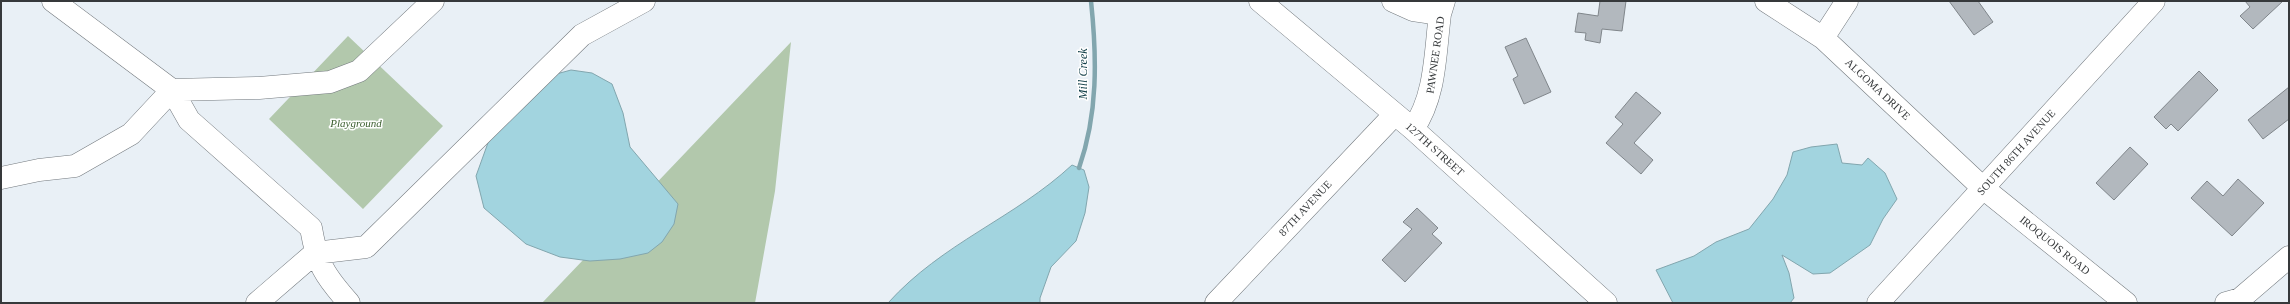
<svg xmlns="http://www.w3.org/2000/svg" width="2290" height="304" font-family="'Times New Roman',serif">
<rect width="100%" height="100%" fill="#e9f0f6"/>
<path fill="#b2c8ac" d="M348 36 443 126 363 209 269 119Z
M791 42 775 191 755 303H542Z"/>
<path fill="#a2d4df" stroke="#82a6ae" d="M571 70 592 73 612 84 623 113 630 147 678 204 674 224 662 242 648 253 620 259 590 261 560 257 526 244 484 208 476 176 489 140 549 76Z
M1837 144 1842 163 1862 165 1868 158 1885 173 1897 199 1883 219 1870 245 1830 273 1813 274 1782 255 1789 273 1794 298 1790 303H1673L1656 270 1694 256 1716 242 1749 229 1773 199 1787 175 1793 152 1811 147Z
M1072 165 1084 170 1089 187 1085 213 1076 241 1051 267 1040 298V303H888C942 243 1015 218 1072 165Z"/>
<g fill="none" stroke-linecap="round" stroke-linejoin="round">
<path stroke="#82a6ae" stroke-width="4.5" d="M1079 168C1098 114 1097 58 1091 1"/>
</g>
<path fill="#b2b8be" stroke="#80868b" d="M1600 1H1626L1622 31 1602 29 1600 43 1585 40 1586 33 1575 32 1578 13 1598 16Z
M1949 1H1978L1993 22 1974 35Z
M2245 1H2283L2253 29 2240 16 2250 7Z
M1526 38 1551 92 1524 104 1513 79 1518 76 1505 47Z
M2199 71 2218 90 2178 131 2171 124 2166 129 2154 117Z
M2289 87V119L2263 139 2248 120Z
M1636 92 1661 113 1634 143 1653 160 1641 174 1606 143 1623 124 1615 117Z
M2130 147 2148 164 2114 200 2096 183Z
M2238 179 2264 203 2232 236 2191 198 2207 181 2223 196Z
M1417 208 1438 228 1432 234 1442 243 1405 282 1382 260 1412 229 1403 222Z"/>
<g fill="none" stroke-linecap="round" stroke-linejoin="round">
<defs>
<path id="minor" d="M53 1 172 90 259 88 330 82 359 71 433 1
M1260 1 1413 129 1606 303
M1393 1 1413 10 1440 14
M1766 1 1823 38 1983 188 2126 303
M1823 38 1847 1
M1413 129C1436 96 1435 53 1440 14L1444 1
M1 178 39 170 75 166 131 134 172 90 189 120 311 228C317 264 325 276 349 303
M257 303 315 253 366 247 582 35 644 1
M1216 303 1395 114
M1878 303 2154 1
M2226 303 2240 299 2289 257"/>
</defs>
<use href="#minor" stroke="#73797e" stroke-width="23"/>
<use href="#minor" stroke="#fff" stroke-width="22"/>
</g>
<g text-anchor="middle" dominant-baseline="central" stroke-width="3" stroke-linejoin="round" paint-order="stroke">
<g font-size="11" fill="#36393b" stroke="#fff">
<text transform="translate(1435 55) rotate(-82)">PAWNEE ROAD</text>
<text transform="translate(1878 89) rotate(43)">ALGOMA DRIVE</text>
<text transform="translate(1435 149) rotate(42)">127TH STREET</text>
<text transform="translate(2016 152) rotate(-48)">SOUTH 86TH AVENUE</text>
<text transform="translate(1305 208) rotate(-47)">87TH AVENUE</text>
<text transform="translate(2055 245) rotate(39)">IROQUOIS ROAD</text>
</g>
<g font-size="11" font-style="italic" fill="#3a5e2e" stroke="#fff">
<text x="356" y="123">Playground</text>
</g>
<g font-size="12" font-style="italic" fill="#0f3d46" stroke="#fff">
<text transform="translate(1083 74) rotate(-90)">Mill Creek</text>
</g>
</g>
<rect width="2290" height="304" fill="none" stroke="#36393b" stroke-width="4"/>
</svg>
